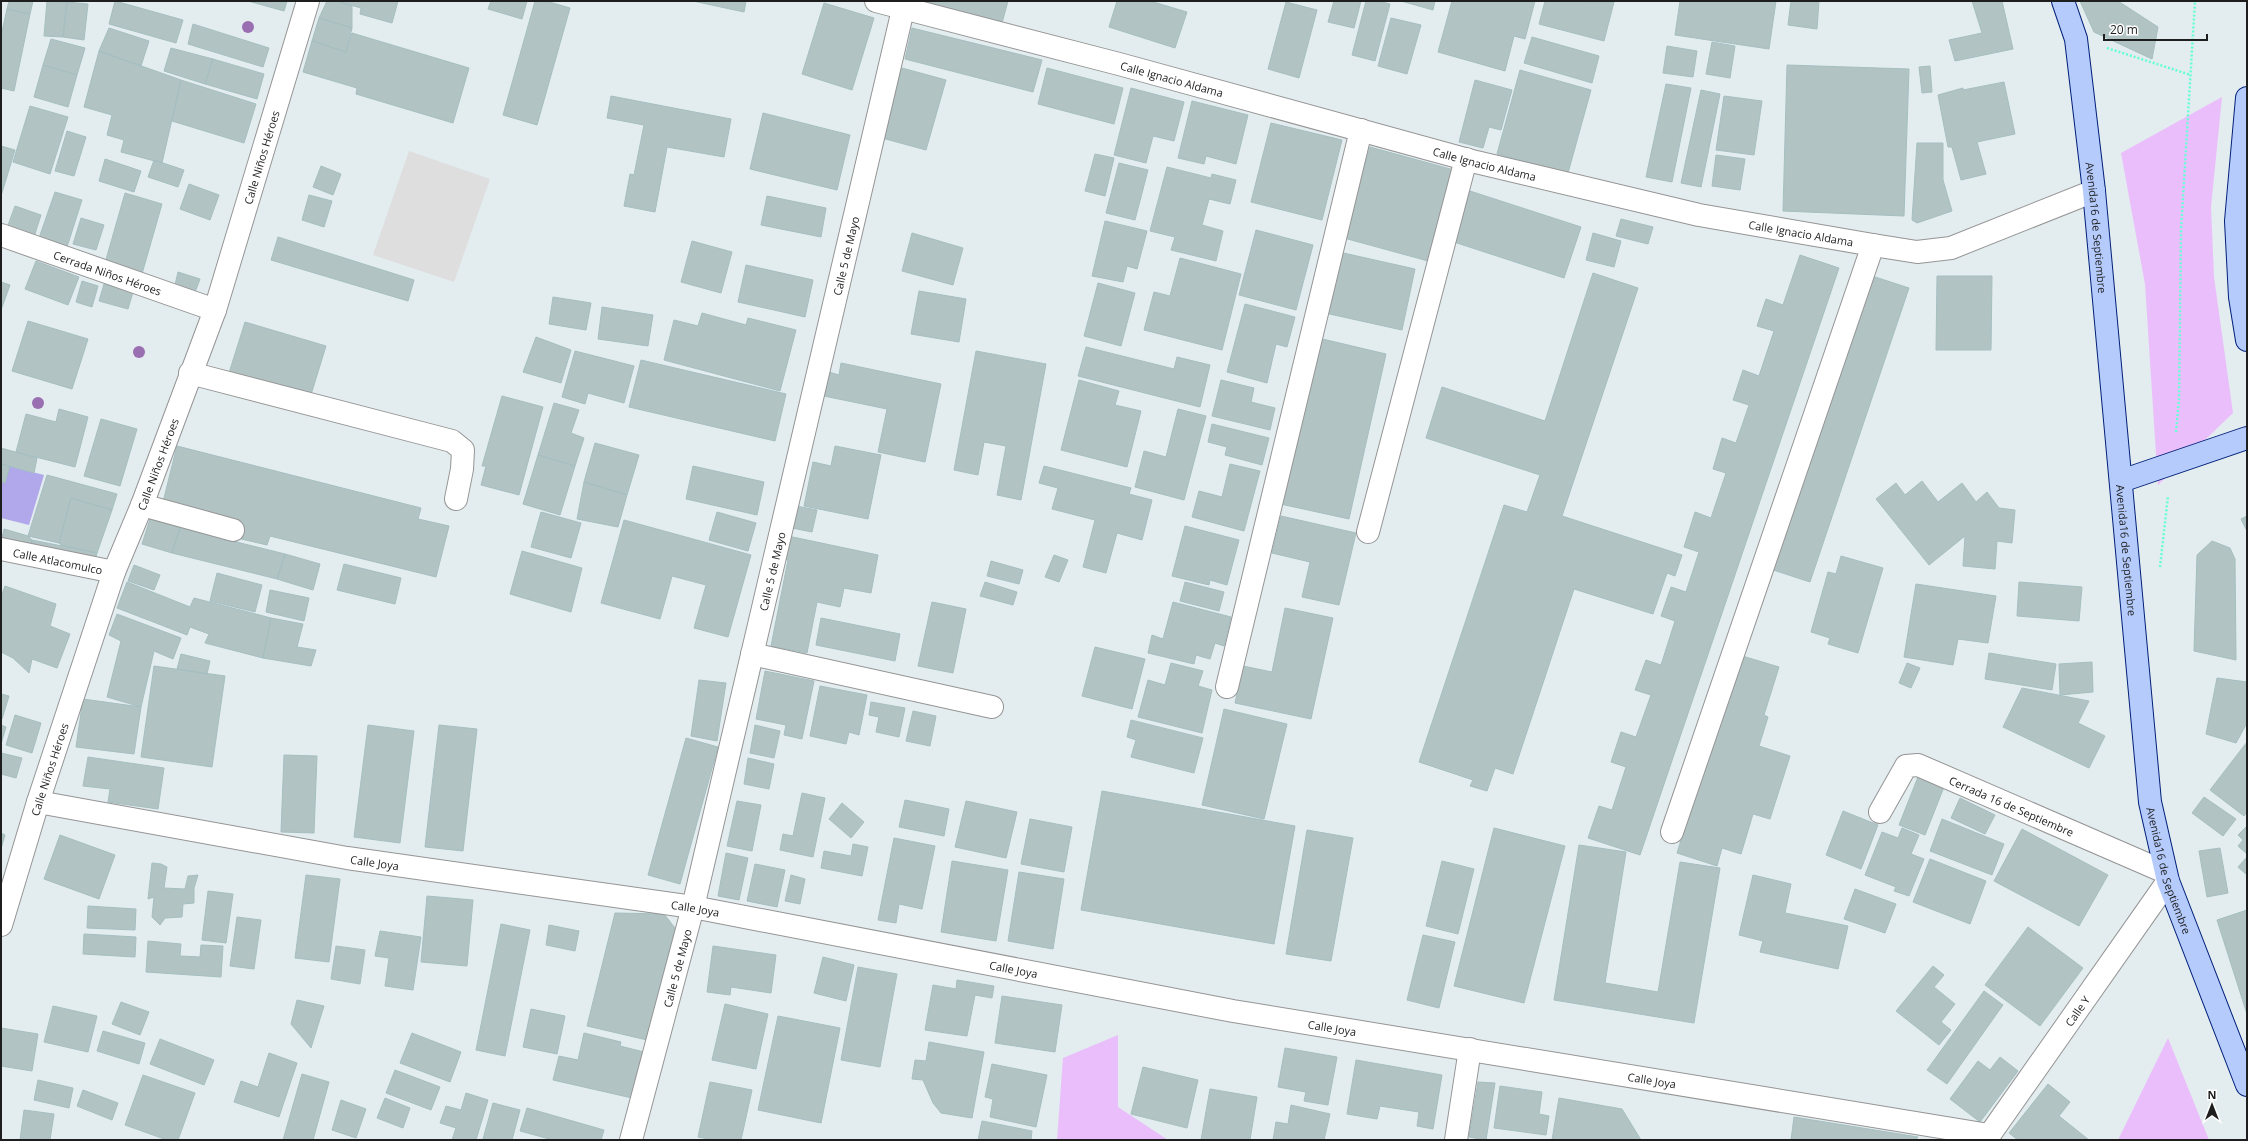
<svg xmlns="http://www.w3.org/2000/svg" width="2248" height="1141" font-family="'Open Sans',sans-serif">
<rect width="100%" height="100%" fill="#e3ecef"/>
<path fill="#b1a7eb" d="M1 464 44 475 29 525 1 518Z"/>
<path fill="#eabefb" d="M2222 97 2211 207 2214 277 2233 413 2158 485 2145 284 2121 153Z
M1118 1035V1107L1168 1140H1057L1063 1058Z
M2168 1038 2209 1140H2118Z"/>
<path fill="#dedede" d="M409 151 490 179 454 282 373 255Z"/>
<path fill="#b2c3c4" stroke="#a5bfc1" d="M9 1H33L30 14 7 9Z
M47 1 67 2 63 37 44 36Z
M115 1 183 20 176 43 109 24Z
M248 1H287L284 11Z
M327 1H336L352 6V28L319 18Z
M336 1H398L392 23 360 14 361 8Z
M491 1H527L522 19 488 9Z
M535 1H546L570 8 537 125 503 115Z
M693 1H746L744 12Z
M916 1H1008L1002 23Z
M1117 1H1150L1187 12 1175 48 1109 27Z
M1334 1H1361L1354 28 1328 22Z
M1366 1H1378L1390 4 1375 61 1352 55Z
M1401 1H1435L1433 10Z
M1452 1H1535L1525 39 1514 36 1505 71 1438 52Z
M1545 1 1614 2 1604 41 1539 24Z
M1680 1H1776L1769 49 1675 35Z
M1791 1H1819L1817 29 1788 25Z
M1972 1H2002L2013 49 1955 61 1949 40 1982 33Z
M2080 1H2118L2158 27 2152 59 2094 32Z
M67 2 88 4 84 40 63 37Z
M1286 2 1317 10 1299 78 1268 69Z
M824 3 874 18 852 90 802 74Z
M7 9 30 14 14 91 1 88V36Z
M319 18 352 28 346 52 312 41Z
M1391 18 1421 25 1407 74 1378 66Z
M193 24 269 48 263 67 188 44Z
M109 28 149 41 141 66 99 51Z
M912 28 1042 60 1033 92 905 59Z
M352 33 469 68 453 123 356 94 357 88 303 72 312 41 346 52Z
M1532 37 1599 56 1592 83 1524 63Z
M51 39 85 48 77 75 43 65Z
M1712 42 1735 46 1730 78 1706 74Z
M1667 46 1697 51 1693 77 1663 73Z
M171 48 213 59 205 84 164 71Z
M99 51 181 80 162 163 121 152 124 140 107 135 112 115 84 107Z
M213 59 264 74 257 99 205 84Z
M43 65 77 75 68 107 34 97Z
M1787 65 1909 69 1904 216 1783 211Z
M1930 66 1932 92 1922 93 1919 67Z
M902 68 946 80 926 150 882 138Z
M1047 68 1123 88 1114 124 1038 104Z
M1520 70 1591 90 1568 173 1497 154Z
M181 80 256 104 244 143 172 121Z
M1475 80 1512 90 1501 130 1489 127 1483 148 1459 142Z
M2004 82 2015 134 1977 142 1986 174 1961 180 1952 147H1948L1938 95 1963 88V90Z
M1666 84 1691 88 1672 182 1646 177Z
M1131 88 1184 102 1174 141 1153 136 1146 163 1114 155Z
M1701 90 1720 94 1701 187 1681 183Z
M611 96 731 119 724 157 667 147 655 212 624 206 630 174 634 175 644 125 607 118Z
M1724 96 1762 101 1754 155 1716 150Z
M1192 101 1248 115 1236 164 1206 156 1204 164 1178 158Z
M30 106 68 117 50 174 13 162Z
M763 113 850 135 837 190 750 169Z
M1271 123 1342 140 1322 220 1251 202Z
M67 131 86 137 74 176 55 171Z
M1917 143H1943V180L1952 211 1917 223 1912 220Z
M1 146 15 150 1 196Z
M1370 147 1454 170 1428 261 1344 238Z
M1095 154 1114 158 1105 196 1085 191Z
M1716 155 1745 159 1740 190 1712 186Z
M105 159 141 171 134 192 99 181Z
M154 160 184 170 178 187 148 177Z
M1119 163 1148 170 1135 220 1106 213Z
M321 166 341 174 333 195 313 187Z
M1167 167 1211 178 1212 174 1236 180 1230 204 1209 199 1202 225 1223 231 1216 261 1171 250 1175 237 1150 231Z
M189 184 219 195 210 220 180 209Z
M1470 191 1581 227 1564 278 1454 242Z
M55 192 82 200 67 247 39 238Z
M125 193 162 204 142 274 105 263Z
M309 195 332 201 324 227 302 220Z
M767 196 826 208 821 237 761 225Z
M15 206 41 215 34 237 7 228Z
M81 218 104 225 96 250 73 244Z
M1621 219 1653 227 1648 244 1616 236Z
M1105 221 1147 231 1137 269 1127 266 1123 282 1092 276Z
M1256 230 1313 245 1296 310 1239 295Z
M912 233 963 248 953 285 902 271Z
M1593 233 1621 241 1614 267 1586 260Z
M278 237 414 280 408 301 271 260Z
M692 241 732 252 721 293 681 282Z
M1339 252 1415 269 1402 330 1325 313Z
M1800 255 1839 268 1640 855 1588 838 1599 806 1612 810 1626 767 1611 762 1621 732 1636 737 1651 695 1635 690 1646 660 1661 665 1675 621 1661 616 1671 587 1686 592 1699 552 1684 547 1695 512 1711 518 1726 473 1713 469 1722 438 1736 443 1749 405 1733 400 1743 370 1759 376 1774 331 1757 326 1766 299 1783 305Z
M1180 258 1241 274 1222 350 1144 330 1154 292 1170 296Z
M36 261 79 277 68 305 25 289Z
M746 265 813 280 805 317 738 302Z
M178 272 200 279 194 295 174 289Z
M1593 273 1638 288 1562 516 1682 555 1675 576 1667 573 1653 614 1574 589 1513 774 1495 768 1487 791 1470 786 1473 780 1419 762 1504 505 1527 512 1540 475 1426 438 1442 387 1545 421Z
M1866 274 1909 288 1810 582 1767 568Z
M1937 276H1992L1991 350H1936Z
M82 281 98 286 92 307 76 302Z
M1 282 10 285 1 310Z
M1098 283 1135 293 1121 346 1084 336Z
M104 284 133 292 128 309 99 301Z
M919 291 966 299 959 342 911 334Z
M553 297 591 303 586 330 549 324Z
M1245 304 1295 317 1287 347 1276 344 1267 383 1227 372Z
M602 307 653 315 648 346 598 339Z
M702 313 746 325 748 318 796 330 780 391 664 360 674 320 698 326Z
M28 321 88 339 72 389 12 371Z
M245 322 326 346 310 398 229 373Z
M536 337 571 350 561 383 523 372Z
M1314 337 1386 354 1349 519 1276 503Z
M1086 347 1174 369 1177 357 1210 365 1200 407 1078 376Z
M575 351 634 366 624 403 588 393 585 404 562 397Z
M976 351 1046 364 1021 500 997 495 1006 446 984 442 978 475 954 470Z
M641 360 786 394 775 441 629 407Z
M841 363 941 384 925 462 878 452 887 409 824 396 829 372 839 375Z
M1079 380 1119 391 1115 405 1141 411 1127 467 1061 450Z
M1221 380 1254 388 1251 402 1275 408 1270 430 1212 416Z
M502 396 543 407 519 495 481 485 486 466H482Z
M554 403 579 410 571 433 584 438 575 466 538 455Z
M59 409 88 417 75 467 16 452 26 414 56 422Z
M1178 409 1206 416 1184 500 1135 487 1144 451 1166 457Z
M101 419 137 429 120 486 84 476Z
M1212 424 1269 438 1262 465 1225 455 1227 447 1208 442Z
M595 443 639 455 627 495 584 482Z
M177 446 421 508 418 519 449 526 436 577 270 536 267 545 237 538 162 506Z
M835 446 881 455 868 519 804 506 813 462 831 466Z
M1 448 37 458 34 473 1 464Z
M538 455 575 466 560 515 523 504Z
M1 464 10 466 5 483 1 482Z
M1230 464 1260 471 1244 531 1192 517 1199 491 1222 497Z
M693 466 764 482 757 515 686 499Z
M1044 466 1131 488 1129 494 1152 500 1142 540 1117 533 1106 573 1083 567 1095 520 1052 509 1058 488 1039 483Z
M47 475 117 494 112 510 71 498 59 543 28 536Z
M1922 481 1938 502 1962 483 1976 502 1987 492 1999 508 2015 510 2012 543 1997 541 1995 569 1963 566 1965 536 1929 565 1876 499 1896 483 1905 495Z
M584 482 627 495 618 527 577 519Z
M71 498 112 510 97 553 61 545 59 543Z
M791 505 817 510 812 532 787 527Z
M541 512 581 523 571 558 531 547Z
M717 512 756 523 748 551 709 540Z
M1281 516 1356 533 1339 605 1302 597 1310 562 1272 553Z
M2247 516V531L2241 519Z
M150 519 180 528 172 553 142 544Z
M624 520 751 555 728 637 694 628 706 585 672 576 660 619 601 603Z
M1185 526 1239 540 1227 585 1210 580 1209 585 1172 576Z
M180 528 285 554 277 579 172 553Z
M4 529 28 536 32 540 30 550 1 542Z
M788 536 878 555 871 593 844 588 840 607 817 602 807 653 771 646 788 560 784 559Z
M32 540 97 553 94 564 30 550Z
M2212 541 2230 548 2235 559 2236 660 2194 651 2197 555Z
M522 551 582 568 571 612 510 594Z
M285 554 320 564 313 590 277 579Z
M1054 555 1068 560 1059 582 1045 577Z
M1841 556 1883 568 1858 653 1828 644 1830 638 1811 632 1828 572 1836 574Z
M991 561 1023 570 1019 584 987 576Z
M344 564 401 578 395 604 337 590Z
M134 565 160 575 154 590 128 581Z
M217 573 262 585 255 612 210 601Z
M127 582 190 607 194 598 271 618 263 658 205 643 209 634 190 627 187 635 117 608Z
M985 582 1017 592 1013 605 980 596Z
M1185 582 1224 592 1219 611 1180 601Z
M2019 582 2082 587 2079 621 2017 616Z
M1916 584 1996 596 1988 643 1958 639 1953 665 1904 657Z
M5 586 56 604 50 626 70 634 57 668 32 659 29 673 13 658 1 652V597Z
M270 590 309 598 304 621 266 612Z
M932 602 966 609 953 673 918 666Z
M1173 602 1231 617 1224 646 1215 643 1210 659 1196 655 1194 664 1148 653 1152 635 1163 639Z
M1285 608 1333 618 1311 719 1235 703 1243 666 1272 672Z
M117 614 181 638 173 659 154 651 141 707 107 697 121 641 109 635Z
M271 618 303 624 297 647 316 650 311 666 263 658Z
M821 618 900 634 895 661 816 645Z
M1095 647 1145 659 1132 709 1082 696Z
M1989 653 2056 664 2052 690 1985 679Z
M181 654 210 661 207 674 177 669Z
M1739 655 1779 667 1764 715 1768 717 1759 746 1790 756 1770 819 1753 814 1741 854 1722 848 1717 866 1677 853Z
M2092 662 2093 692 2060 695 2059 664Z
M1171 663 1203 671 1198 686 1212 690 1202 733 1138 717 1148 680 1165 685Z
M1907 663 1920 668 1911 688 1899 683Z
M154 666 225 676 212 767 141 757Z
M765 671 814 681 802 739 784 735 786 725 756 719Z
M2217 678 2247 682V723L2236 743 2206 734Z
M699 680 726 683 717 741 691 736Z
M820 686 867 695 859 735 849 732 846 744 810 736Z
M2022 688 2089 701 2078 723 2105 736 2089 768 2003 727Z
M1 694 9 696 2 719H1Z
M83 699 141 707 134 754 76 747Z
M871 702 905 708 899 737 876 732 879 717 869 715Z
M1224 709 1287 724 1264 819 1202 805Z
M913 711 936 716 930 746 906 741Z
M15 715 41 723 32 753 6 745Z
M1131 720 1203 738 1194 773 1131 757 1136 740 1127 737Z
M1 725 6 727 1 744Z
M368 725 414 731 400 843 354 837Z
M439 725 477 729 463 851 425 847Z
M755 725 780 731 774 758 750 753Z
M686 738 718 747 680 884 648 875Z
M2247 742V812L2244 816 2210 790Z
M1 753 22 758 16 778 1 774Z
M284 755 317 756 314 833 281 832Z
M88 757 164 768 158 809 108 802 110 789 83 786Z
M748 758 774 764 769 789 744 784Z
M1918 777 1944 787 1925 835 1899 825Z
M1102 791 1295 826 1274 944 1081 910Z
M802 793 825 798 813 857 780 850 783 834 793 836Z
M2204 797 2236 819 2223 836 2192 813Z
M1960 798 1995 815 1985 834 1951 818Z
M905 800 949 809 944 836 899 827Z
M737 801 761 805 752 851 727 846Z
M966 801 1017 812 1006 858 955 847Z
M842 803 864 822 851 838 829 819Z
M1843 811 1878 825 1861 869 1826 855Z
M1030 819 1072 827 1064 872 1021 864Z
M1942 819 2004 844 1992 875 1930 851Z
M2246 827 2247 828V854L2238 846 2243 840 2238 835Z
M1494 828 1565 846 1524 1003 1454 986Z
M1902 828 1919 835 1911 854 1924 859 1909 896 1894 891 1896 887 1865 875 1882 832 1898 838Z
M2022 829 2108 875 2079 926 1994 881Z
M1307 830 1353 838 1331 961 1286 954Z
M1 833 5 835 1 849Z
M60 835 115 855 99 899 44 879Z
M894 838 935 846 922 909 899 904 896 923 878 920Z
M853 844 868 847 862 876 821 868 824 851 851 856Z
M1579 845 1626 852 1605 983 1658 992 1680 862 1720 868 1694 1023 1554 1000Z
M2220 848 2228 893 2207 897 2199 851Z
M726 853 748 858 739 900 718 896Z
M2247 857V875L2238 867Z
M1930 859 1986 881 1970 924 1913 902Z
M952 861 1008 870 996 941 941 932Z
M1442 861 1474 869 1458 934 1426 926Z
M152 863 161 864 167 867 164 888 185 889 188 876 198 875 194 888V903L183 904 182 917 165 918 160 925 152 917 154 897 148 899Z
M755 864 785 870 777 907 747 901Z
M1019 872 1064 879 1053 949 1008 941Z
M306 875 340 879 329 962 295 958Z
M791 875 805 879 800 904 785 901Z
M1753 875 1791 884 1785 913 1848 926 1838 969 1760 952 1763 941 1739 935Z
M1855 889 1896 904 1885 933 1844 919Z
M208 891 233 894 226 943 202 940Z
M427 896 473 900 467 966 421 962Z
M88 906 136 909 135 930 87 928Z
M2247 910V1014L2217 920Z
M615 913 664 914 675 928 647 1040 587 1026Z
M237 917 261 920 254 969 230 966Z
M501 924 530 930 505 1056 476 1050Z
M549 925 579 931 575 951 546 945Z
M2028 927 2083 968 2040 1026 1985 985Z
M380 931 421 937 413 990 385 986 389 958 375 956Z
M84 934 136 937 135 957 83 954Z
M1423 935 1455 942 1439 1008 1407 1000Z
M148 941 181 944 180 956 200 957 201 945 223 946 221 977 146 972Z
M336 946 365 950 360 984 331 979Z
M713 946 776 955 771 993 731 987 730 995 707 992Z
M823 957 854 965 846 1001 814 993Z
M1933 966 1944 975 1934 987 1955 1004 1941 1022 1951 1030 1939 1045 1896 1011Z
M858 967 897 974 880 1067 841 1060Z
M957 980 994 986 992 998 975 995 967 1036 925 1030 933 985 956 989Z
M1984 991 2003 1005 1947 1084 1927 1070Z
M1002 996 1062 1005 1055 1052 995 1043Z
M297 1000 324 1006 311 1048 291 1024Z
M121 1002 149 1012 140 1035 112 1024Z
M725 1004 768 1014 756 1069 712 1060Z
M53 1006 97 1016 88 1052 44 1042Z
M531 1009 565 1016 557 1054 523 1047Z
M778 1016 840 1028 821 1123 758 1110Z
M1 1028 38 1034 32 1071 1 1066Z
M103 1031 145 1043 139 1064 97 1051Z
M412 1033 461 1052 450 1082 400 1063Z
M584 1033 621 1042 620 1046 644 1052 632 1098 553 1080 559 1056 578 1060Z
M160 1039 214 1060 204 1085 150 1064Z
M929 1042 984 1052 972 1118 941 1113 933 1103 923 1080 912 1079 915 1060 926 1061Z
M1285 1048 1337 1057 1328 1105 1304 1101 1306 1092 1278 1087Z
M269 1053 297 1063 279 1117 234 1102 241 1081 258 1087Z
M2000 1057 2018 1071 1980 1122 1950 1099 1978 1061 1990 1070Z
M1356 1060 1442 1075 1433 1129 1417 1126 1419 1112 1380 1106 1377 1119 1347 1114Z
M992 1064 1047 1075 1036 1127 990 1117 993 1099 985 1097Z
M1143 1067 1198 1080 1187 1128 1131 1114Z
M395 1070 440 1087 431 1110 386 1093Z
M302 1074 329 1082 313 1140H283Z
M143 1075 195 1093 178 1140H167L125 1125Z
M38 1080 73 1088 69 1108 34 1100Z
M710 1082 752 1090 741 1140H714L698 1137Z
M1478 1082 1495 1083 1486 1140 1469 1137Z
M2048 1084 2070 1102 2059 1116 2089 1140H2018L2009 1133Z
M1500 1086 1542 1092 1539 1114 1549 1116 1546 1135 1494 1128Z
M1210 1089 1257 1097 1250 1140H1201Z
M83 1090 118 1103 112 1120 77 1106Z
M466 1093 488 1100 476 1140H452L456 1128 440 1123 446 1106 461 1110Z
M385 1098 410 1108 403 1128 377 1118Z
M1559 1098 1622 1109 1641 1140H1552Z
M341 1100 366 1109 356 1138 332 1130Z
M493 1103 520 1110 512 1140 483 1139Z
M1291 1105 1330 1114 1324 1140H1273L1276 1122 1288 1124Z
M527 1108 604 1130 601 1140H553L520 1131Z
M24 1110 54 1114 50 1140H20Z
M1794 1117 1918 1137 1916 1140H1791Z
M982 1121 1032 1131 1031 1140H978Z"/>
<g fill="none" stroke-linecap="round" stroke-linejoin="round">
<defs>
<g id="minor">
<path id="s1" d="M876 1 1119 64 1476 162 1699 215 1873 245 1917 252 1951 248 2094 191"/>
<path id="s2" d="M1 235 215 310"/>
<path d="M190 373 452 441 463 450 462 469 456 499"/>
<path d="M142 505 233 530"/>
<path d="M1368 532 1466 159"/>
<path id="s3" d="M1 549 114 572"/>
<path d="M752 654 992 707"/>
<path d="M1227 687 1361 130"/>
<path id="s4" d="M38 802 347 858 693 907 1233 1011 1989 1135"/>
<path id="s5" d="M1880 812 1906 766 1918 765 2165 872"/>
<path d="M1672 832 1873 245"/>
<path id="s6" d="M1 925 38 802 114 572 142 505 215 310 308 1"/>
<path id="s7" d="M631 1140 693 907 905 1"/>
<path d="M1456 1140 1470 1049"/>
<path id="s8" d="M1986 1140 2168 881"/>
</g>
<g id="secondary">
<path id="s9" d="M2063 1 2076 39 2094 191 2150 802 2168 881 2247 1085"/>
<path d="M2247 98 2236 221 2240 297 2247 340"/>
<path d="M2121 481 2247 438"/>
</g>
</defs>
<use href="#minor" stroke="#959595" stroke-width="24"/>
<use href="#secondary" stroke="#012079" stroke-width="24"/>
<path stroke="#65ffd6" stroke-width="2.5" stroke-dasharray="2 2" stroke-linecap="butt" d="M2107 48 2191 75
M2176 432 2179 400 2181 230 2195 1
M2160 567 2168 496"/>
<use href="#minor" stroke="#fff" stroke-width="22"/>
<use href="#secondary" stroke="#b5cbfc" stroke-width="22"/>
</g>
<g fill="#9a6fb2">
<circle cx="248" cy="27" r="6"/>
<circle cx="139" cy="352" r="6"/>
<circle cx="38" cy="403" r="6"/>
</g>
<g text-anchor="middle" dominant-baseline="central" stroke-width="3" stroke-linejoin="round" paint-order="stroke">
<g font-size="11" fill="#1e1e1e" stroke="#fff">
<text stroke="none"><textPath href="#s1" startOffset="306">Calle Ignacio Aldama</textPath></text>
<text stroke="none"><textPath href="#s6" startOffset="811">Calle Niños Héroes</textPath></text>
<text stroke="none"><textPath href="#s1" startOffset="630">Calle Ignacio Aldama</textPath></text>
<text stroke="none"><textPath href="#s9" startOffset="230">Avenida16 de Septiembre</textPath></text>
<text stroke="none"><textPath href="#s1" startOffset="954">Calle Ignacio Aldama</textPath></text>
<text stroke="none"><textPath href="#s7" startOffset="910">Calle 5 de Mayo</textPath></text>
<text stroke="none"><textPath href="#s2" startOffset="113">Cerrada Niños Héroes</textPath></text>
<text stroke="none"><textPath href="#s6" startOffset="487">Calle Niños Héroes</textPath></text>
<text stroke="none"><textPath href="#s9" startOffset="554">Avenida16 de Septiembre</textPath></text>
<text stroke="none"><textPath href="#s3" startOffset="58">Calle Atlacomulco</textPath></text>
<text stroke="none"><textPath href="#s7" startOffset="586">Calle 5 de Mayo</textPath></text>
<text stroke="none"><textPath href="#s6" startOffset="163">Calle Niños Héroes</textPath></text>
<text stroke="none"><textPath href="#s5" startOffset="167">Cerrada 16 de Septiembre</textPath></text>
<text stroke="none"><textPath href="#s4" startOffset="342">Calle Joya</textPath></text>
<text stroke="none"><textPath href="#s9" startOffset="878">Avenida16 de Septiembre</textPath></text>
<text stroke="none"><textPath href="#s4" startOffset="666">Calle Joya</textPath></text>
<text stroke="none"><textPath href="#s7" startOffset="178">Calle 5 de Mayo</textPath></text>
<text stroke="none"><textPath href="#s4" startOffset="990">Calle Joya</textPath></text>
<text stroke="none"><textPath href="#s8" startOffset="158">Calle Y</textPath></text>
<text stroke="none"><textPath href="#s4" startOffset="1314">Calle Joya</textPath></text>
<text stroke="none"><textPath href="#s4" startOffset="1638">Calle Joya</textPath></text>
</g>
</g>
<rect width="2248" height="1141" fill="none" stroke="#1e1e1e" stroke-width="4"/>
<g transform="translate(2212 1105)" stroke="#ffffff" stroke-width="3" paint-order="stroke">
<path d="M0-3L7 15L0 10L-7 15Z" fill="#1e1e1e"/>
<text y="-6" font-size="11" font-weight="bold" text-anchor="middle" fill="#1e1e1e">N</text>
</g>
<path d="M2104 34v6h103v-6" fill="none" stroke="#1e1e1e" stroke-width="2"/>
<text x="2110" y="34" font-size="12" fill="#1e1e1e" stroke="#ffffff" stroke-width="3" paint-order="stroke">20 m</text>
</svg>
